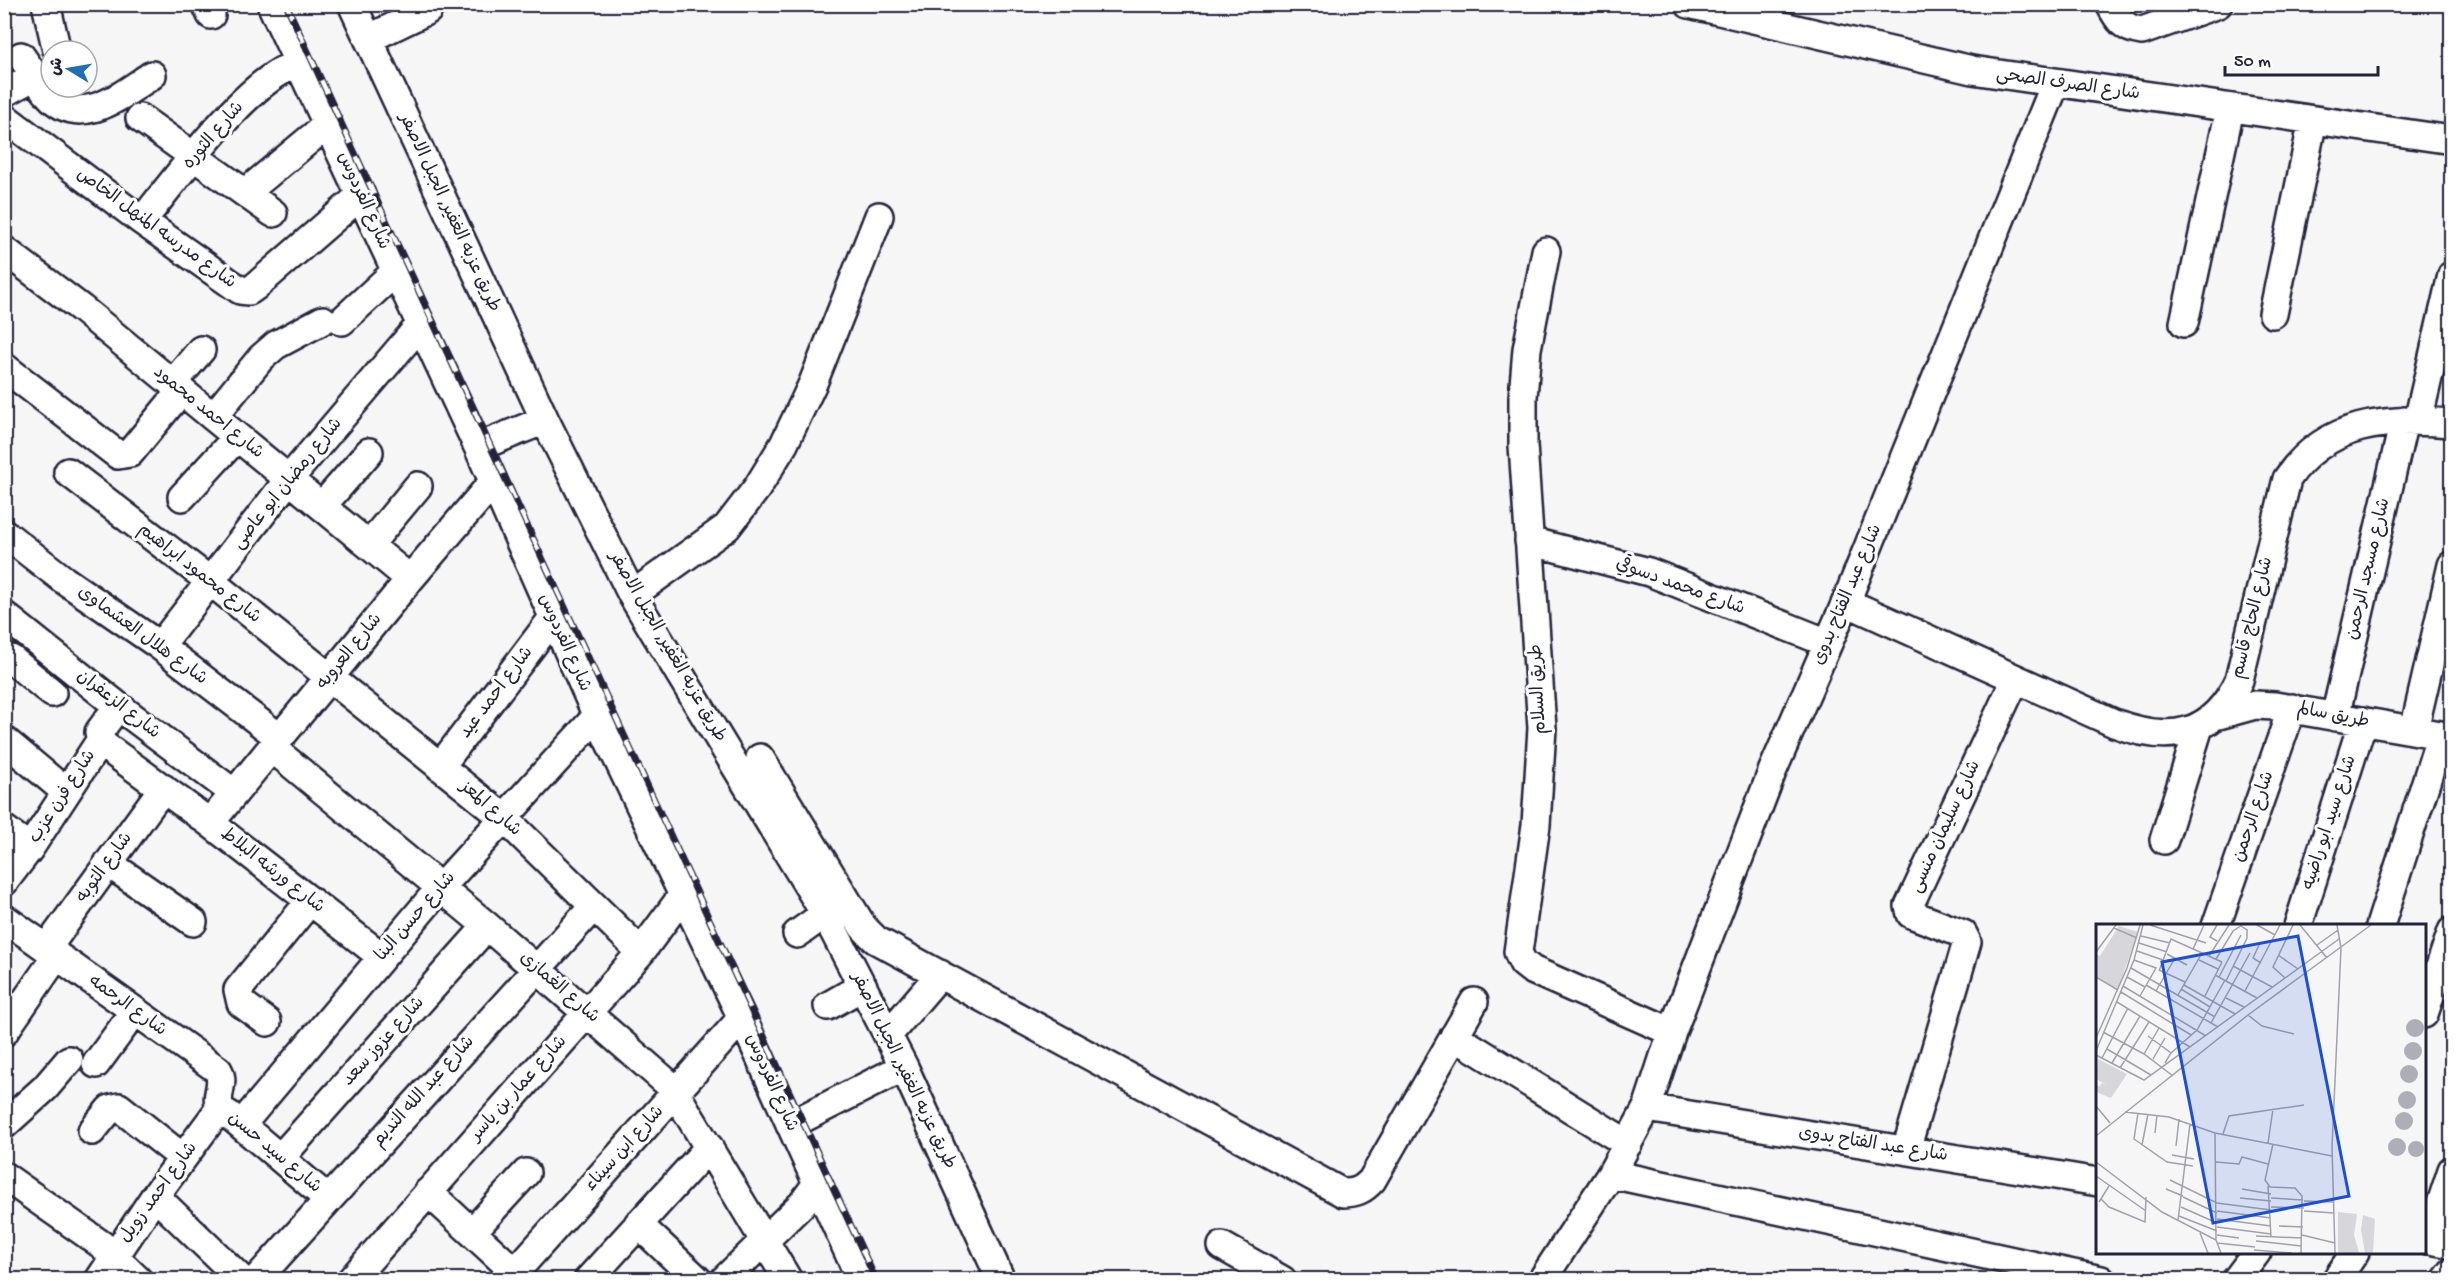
<svg xmlns="http://www.w3.org/2000/svg" width="2456" height="1284" font-family="'Gochi Hand','Playpen Sans Arabic',sans-serif">
<rect width="100%" height="100%" fill="#f6f6f7"/>
<filter id="ink" filterUnits="userSpaceOnUse"><feTurbulence type="fractalNoise" baseFrequency=".0167" numOctaves="2"/><feDisplacementMap in="SourceGraphic" scale="12" xChannelSelector="R" yChannelSelector="G"/><feConvolveMatrix kernelMatrix="1 2 1 2 8 2 1 2 1" color-interpolation-filters="sRGB"/></filter>
<g filter="url(#ink)">
<g fill="none" stroke-linecap="round" stroke-linejoin="round">
<defs>
<path id="minor" d="M46 4 56 47
M206 4 211 15
M271 4 478 447 597 716 742 1018 861 1280
M352 4 545 420 632 595 825 914 904 1067 1001 1280
M1689 4 1972 70 2452 140
M2110 4C2118 20 2124 29 2142 31L2218 4
M368 39 428 10
M21 56C30 68 38 83 48 94 80 131 123 94 152 75
M4 93 35 76
M4 117 142 221 240 290 249 291 256 286 361 195
M140 118 273 213
M245 193 328 124
M142 221C175 180 249 77 298 64
M4 250 82 309 410 579
M1546 251 1527 349 1523 397V445L1542 728 1536 825 1518 952 1523 963 1532 970 1672 1032
M2273 314 2313 120
M342 321 395 272
M2184 323 2230 109
M4 367 118 455 130 453 181 391
M172 384 201 350
M213 417 261 358 276 345 323 320
M2418 421 2452 275
M478 447 545 420
M68 472 210 581 504 818 641 952
M182 497 237 437
M322 506 369 452
M4 533 64 580 160 646 280 738
M1529 541 1649 572 1828 643
M369 545 418 486
M632 595 727 527 757 488 784 444 813 383 879 216
M1846 602 2114 723C2170 744 2213 737 2239 680L2287 479C2325 422 2388 417 2452 423
M4 615 118 706 234 793
M160 646 289 479 420 325
M11 659 52 693
M118 706 99 732 102 744 210 823 381 956
M2215 716 2255 705 2275 706 2452 737
M2335 717 2404 421
M2414 730 2452 565
M4 740 66 792
M272 748 487 926 672 1087 788 1280
M760 758 863 927 876 940 1343 1193C1356 1193 1363 1190 1372 1180L1474 1002
M440 767 553 618
M210 823 410 579 493 482
M4 829 30 848
M2164 840 2199 727
M108 863 193 922
M4 882 30 848 100 741
M4 918 218 1070C226 1084 214 1094 220 1108
M2216 926 2292 708
M2298 926 2363 721
M2380 926 2441 735
M797 934 825 914
M47 948 163 788
M828 1006 863 986
M2424 1014 2452 931
M267 1022 241 1003 238 990 310 901
M4 1032 57 955
M888 1035 940 974
M1454 1036 1628 1144
M96 1064 135 1011
M1647 1108 2098 1182
M228 1114 327 1198
M242 1124 441 887 597 716
M4 1125 45 1088 69 1060
M790 1125 904 1067
M92 1131 110 1109 119 1107 183 1158
M1906 1150 1967 942 1963 934 1911 914 1909 906 2015 680
M281 1157 487 926
M1611 1174 2101 1280
M4 1176 102 1245 138 1280
M428 1192 515 1272
M155 1196 242 1280
M638 1224 698 1280
M472 1232 526 1173
M2424 1239 2452 1244
M2429 1240 2452 1170
M1222 1246 1282 1280
M99 1280 155 1196 220 1108
M256 1280 594 906
M351 1280 641 952 683 895
M508 1280 742 1018
M588 1280 709 1147
M724 1280 802 1204 816 1185
M1542 1280 1611 1174 1647 1108 1672 1032 1772 772 1846 602 2055 84
M2236 1280 2257 1252
M2336 1280 2355 1252
M2446 1280 2452 1272"/>
</defs>
<use href="#minor" stroke="#22223b" stroke-width="32"/>
<use href="#minor" stroke="#fff" stroke-width="27"/>
<defs>
<path id="rail" d="M286 4 876 1280"/>
</defs>
<use href="#rail" stroke="#22223b" stroke-width="7"/>
<use href="#rail" stroke="#fff" stroke-width="4.5" stroke-dasharray="14" stroke-linecap="butt"/>
</g>
</g>
<g text-anchor="middle" dominant-baseline="central" stroke-width="6" stroke-linejoin="round" paint-order="stroke">
<g font-size="18" fill="#22223b" stroke="#fff">
<text transform="translate(2068 85) rotate(8)">شارع الصرف الصحى</text>
<text transform="translate(214 136) rotate(-49)">شارع الثوره</text>
<text transform="translate(363 201) rotate(66)">شارع الفردوس</text>
<text transform="translate(449 213) rotate(65)">طريق عزبه الغفير, الجبل الاصفر</text>
<text transform="translate(156 229) rotate(36)">شارع مدرسه المنهل الخاص</text>
<text transform="translate(208 413) rotate(39)">شارع احمد محمود</text>
<text transform="translate(288 484) rotate(-51)">شارع رمضان ابو عاصى</text>
<text transform="translate(2369 569) rotate(-77)">شارع مسجد الرحمن</text>
<text transform="translate(199 574) rotate(38)">شارع محمود ابراهيم</text>
<text transform="translate(1680 587) rotate(20)">شارع محمد دسوقي</text>
<text transform="translate(1848 595) rotate(-67)">شارع عبد الفتاح بدوى</text>
<text transform="translate(2253 618) rotate(-76)">شارع الحاج قاسم</text>
<text transform="translate(142 636) rotate(36)">شارع هلال العشماوى</text>
<text transform="translate(564 643) rotate(66)">شارع الفردوس</text>
<text transform="translate(667 647) rotate(60)">طريق عزبه الغفير, الجبل الاصفر</text>
<text transform="translate(350 652) rotate(-51)">شارع العروبه</text>
<text transform="translate(1539 689) rotate(-93)">طريق السلام</text>
<text transform="translate(497 693) rotate(-53)">شارع احمد عيد</text>
<text transform="translate(118 705) rotate(38)">شارع الزعفران</text>
<text transform="translate(2333 716) rotate(11)">طريق سالم</text>
<text transform="translate(63 797) rotate(-57)">شارع فرن عزب</text>
<text transform="translate(490 809) rotate(41)">شارع المعز</text>
<text transform="translate(2254 817) rotate(-71)">شارع الرحمن</text>
<text transform="translate(2330 823) rotate(-72)">شارع سيد ابو راضيه</text>
<text transform="translate(1946 827) rotate(-65)">شارع سليمان منسى</text>
<text transform="translate(105 868) rotate(-54)">شارع التوبه</text>
<text transform="translate(272 871) rotate(38)">شارع ورشه البلاط</text>
<text transform="translate(416 917) rotate(-49)">شارع حسن البنا</text>
<text transform="translate(559 988) rotate(41)">شارع الغمازى</text>
<text transform="translate(127 1006) rotate(36)">شارع الرحمه</text>
<text transform="translate(384 1042) rotate(-48)">شارع عزوز سعد</text>
<text transform="translate(903 1071) rotate(64)">طريق عزبه الغفير, الجبل الاصفر</text>
<text transform="translate(771 1083) rotate(66)">شارع الفردوس</text>
<text transform="translate(519 1089) rotate(-48)">شارع عمار بن ياسر</text>
<text transform="translate(424 1092) rotate(-48)">شارع عبد الله النديم</text>
<text transform="translate(1873 1145) rotate(9)">شارع عبد الفتاح بدوى</text>
<text transform="translate(625 1149) rotate(-48)">شارع ابن سيناء</text>
<text transform="translate(274 1153) rotate(40)">شارع سيد حسن</text>
<text transform="translate(159 1193) rotate(-54)">شارع احمد زويل</text>
</g>
</g>
<g transform="translate(2096 924)">
<rect width="330" height="330" fill="#f6f6f7"/>
<path d="M23 2 42 8 22 65 0 52V30L4 32ZM2 135 31 150 15 174 0 168V158L3 163 6 159 11 161 0 155ZM242 288 261 290 258 311 263 329H242ZM267 291 279 295 277 329H269L265 306Z" fill="#d7d7db"/>
<path d="M310 104a9 9 0 1 1 18 0a9 9 0 1 1-18 0ZM308 127a9 9 0 1 1 18 0a9 9 0 1 1-18 0ZM304 150a9 9 0 1 1 18 0a9 9 0 1 1-18 0ZM302 176a9 9 0 1 1 18 0a9 9 0 1 1-18 0ZM299 197a9 9 0 1 1 18 0a9 9 0 1 1-18 0ZM292 223a9 9 0 1 1 18 0a9 9 0 1 1-18 0ZM312 225a8 8 0 1 1 16 0a8 8 0 1 1-16 0Z" fill="#aeaeb7"/>
<path fill="none" stroke="#a1a1ac" stroke-width="1.5" d="M54 1 110 19M161 1 179 11M204 1 231 34M18 4 41 14M45 12 74 19M121 17 114 13 121 1M43 19 71 28M164 19 157 34 165 39M221 21 242 6M97 25 108 1M41 27 67 36M0 28 20 1M71 30 91 41M182 31 202 45M113 32 133 1M120 35 137 7 146 1M38 36 60 44 44 72M103 36 122 45M137 42 176 63M35 44 119 93M63 46 89 58M63 47 75 15 126 38M119 51 161 74M0 53 22 66M31 53 49 63M123 53 145 11M189 54 177 43 197 1M130 57 151 14V6L145 2M50 61 122 103M88 61 139 90M27 62 110 112M85 65 114 83M60 67 79 34M149 67 184 1M25 68 95 111M82 71 106 29M109 72 126 38M130 74 148 83M21 78 94 123M152 91 166 102 198 110M115 99 154 29M7 108 48 130 77 152M52 112 75 129 69 139M0 114 31 44 44 1M11 125 55 151M0 127 38 36 47 1M75 129 101 106 129 56M48 130 63 104M0 131 48 156 243 15M6 134 32 84M57 135 69 114M16 139 44 92M24 144 53 98M0 182 14 199M29 188 73 193 119 209 236 232M42 189 38 215 71 238 97 242M59 209 61 191M119 209 120 316M127 210 133 192 208 181M0 212 152 91 275 1M172 219 177 185M177 220 169 256 174 263 199 264 206 272 205 329M46 221 52 190M80 222 83 195M76 231 98 235M0 238 66 288 120 316 125 329M120 238 143 240 146 233 172 240M0 252 50 287M74 256 121 279 175 286M172 262 175 313M70 265 87 272M146 265 175 270M87 273 121 289M144 274 175 277M175 274 207 276M5 275 13 283 49 298 50 273M208 277 238 278M3 278 13 262M85 283 121 299M175 283 208 284M121 287 175 294M208 287 238 289M83 292 121 307M121 295 175 302M82 296 94 200M183 302 207 303M121 303 175 310M104 309 112 329M121 311 143 314M206 311 239 319M160 312 206 314M160 317 205 322M121 319 159 323M158 326 196 329M239 329 236 223 245 24 241 1"/>
<path fill="#1d4ed8" fill-opacity="0.15" stroke="#1d4ed8" stroke-width="3" d="M202 12 253 272 117 299 66 38Z"/>
<rect width="330" height="330" fill="none" stroke="#22223b" stroke-width="3"/>
</g>
<rect width="2456" height="1284" fill="none" stroke="#fff" stroke-width="24"/>
<rect x="12" y="12" width="2432" height="1260" fill="none" stroke="#22223b" stroke-width="2" filter="url(#ink)"/>
<g transform="translate(69 69) rotate(281)"><circle r="28" fill="#ffffff" stroke="#a7a7b1" stroke-width="1.5"/>
<path d="M0-4.5L10 22L0 15L-10 22Z" fill="#1f6fb2"/>
<text y="-9" font-size="16" font-weight="bold" text-anchor="middle" fill="#22223b">ش</text>
</g>
<path d="M2225 66v9h153v-9" fill="none" stroke="#22223b" stroke-width="3"/>
<text x="2234" y="66" font-size="18" fill="#22223b" stroke="#ffffff" stroke-width="4.5" paint-order="stroke">50 m</text>
</svg>
